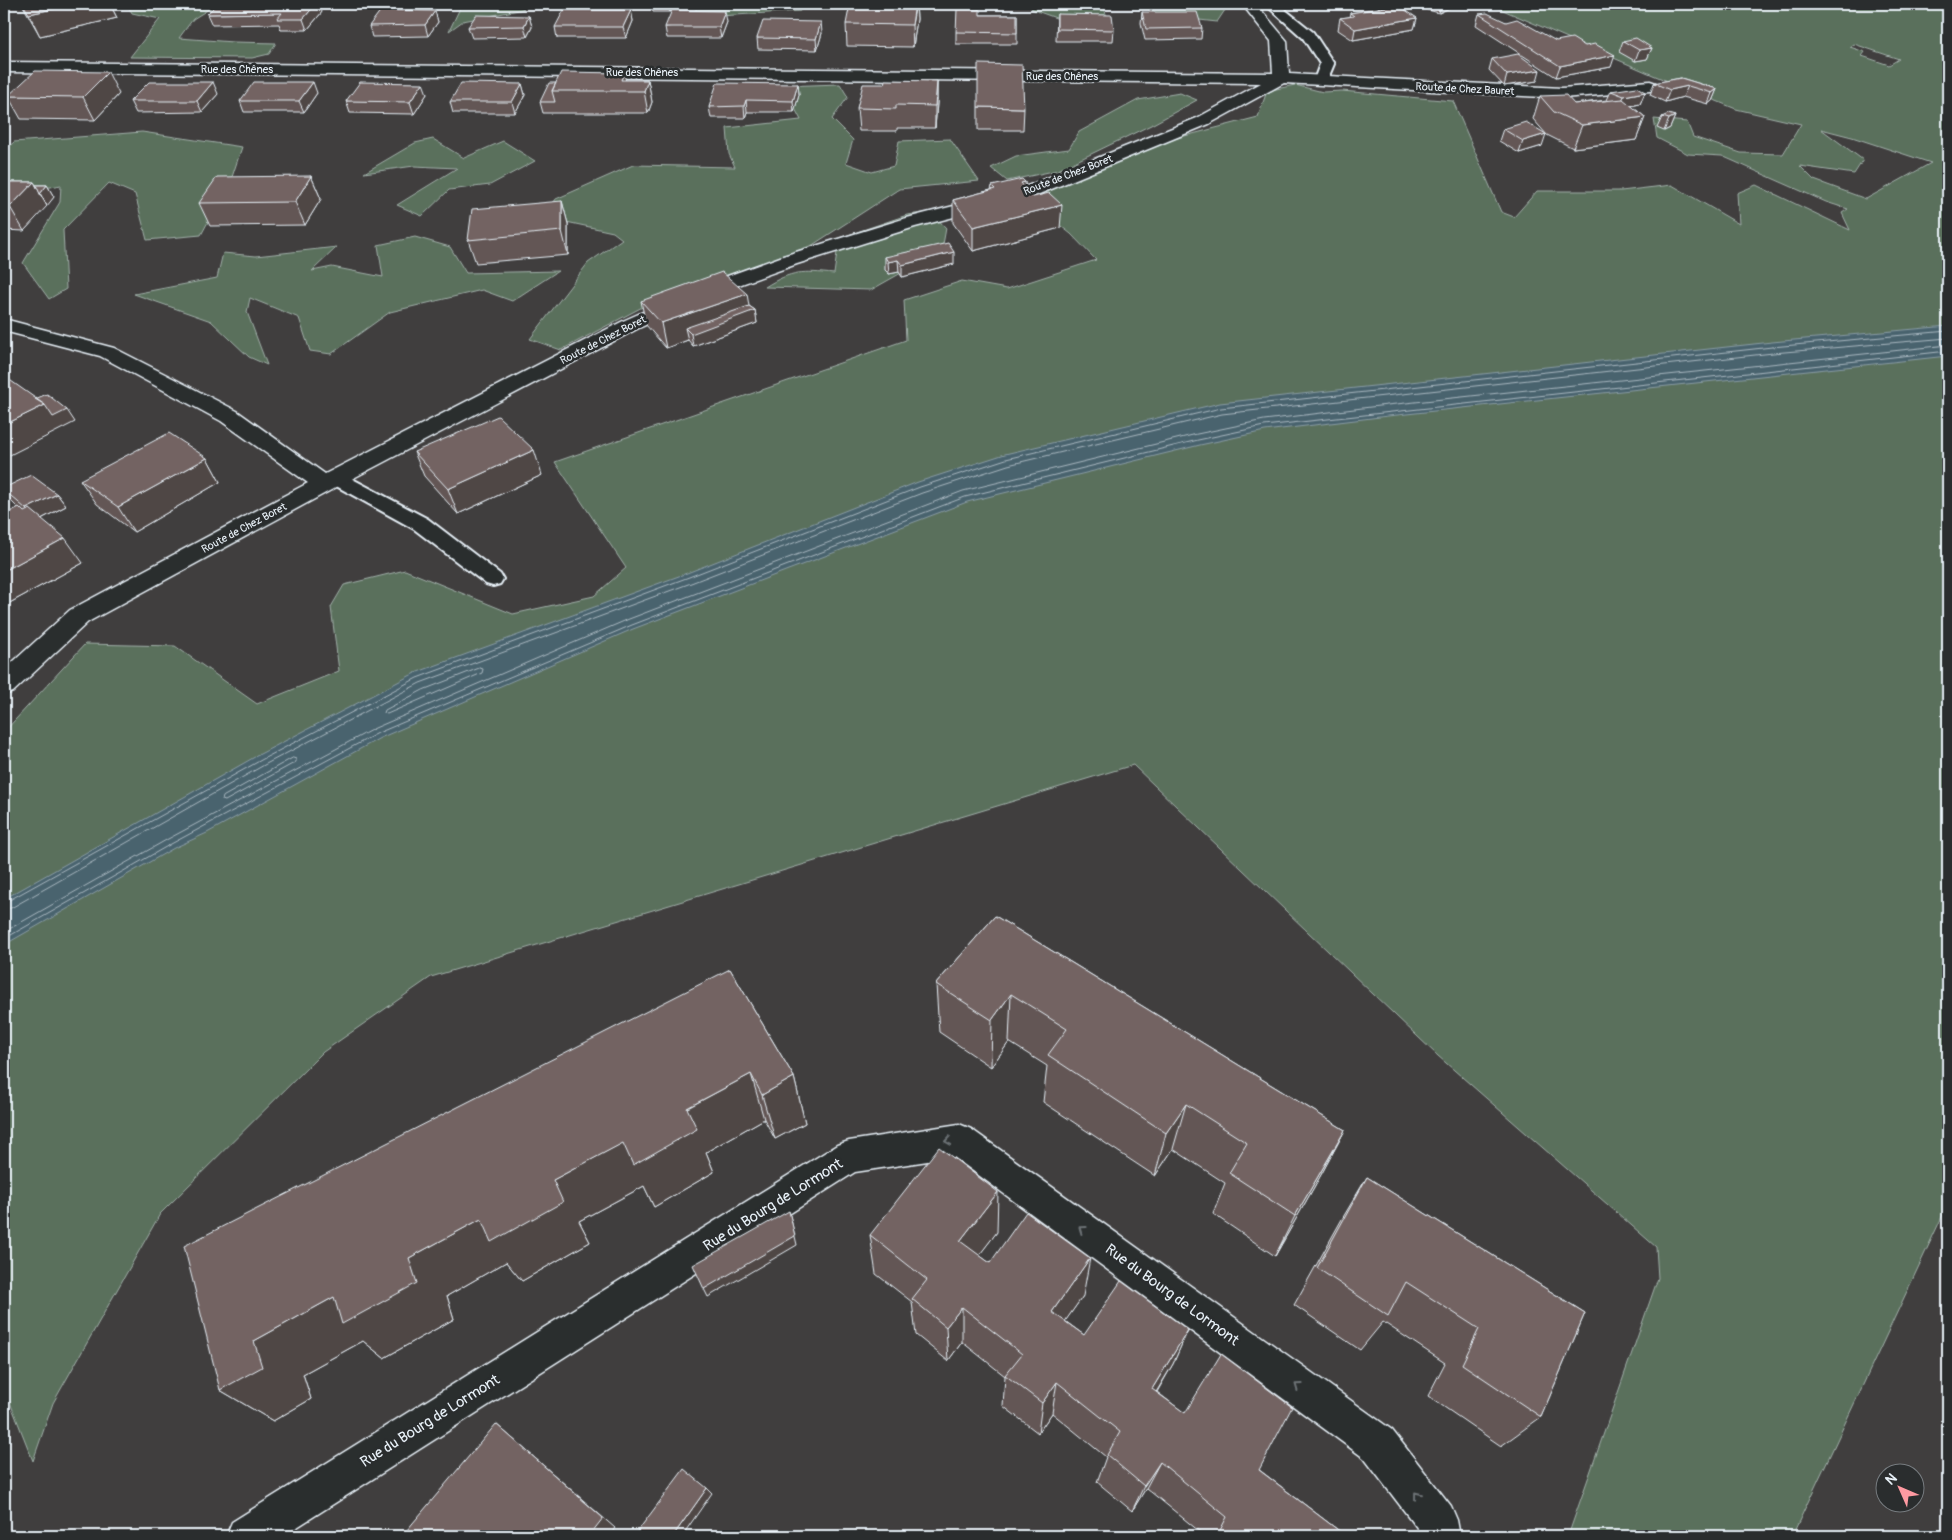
<svg xmlns="http://www.w3.org/2000/svg" width="1952" height="1540" font-family="Pangolin,sans-serif">
<rect width="100%" height="100%" fill="#403e3e"/>
<filter id="ink" filterUnits="userSpaceOnUse"><feTurbulence type="fractalNoise" baseFrequency=".02" numOctaves="2"/><feDisplacementMap in="SourceGraphic" scale="10" xChannelSelector="R" yChannelSelector="G"/><feConvolveMatrix kernelMatrix="1 2 1 2 8 2 1 2 1" color-interpolation-filters="sRGB"/></filter>
<g filter="url(#ink)">
<path fill="#5a705c" stroke="#a1b0aa" fill-rule="evenodd" d="M127 4H217L193 19 179 38 233 42 276 43 269 54 252 58 130 57 160 19 132 13Z
M462 4H516L524 9 463 21 449 31Z
M691 4H801L800 11 703 17Z
M1039 4H1066L1104 8 1108 20 1067 22 1031 9Z
M1138 4H1210L1225 10 1217 22 1164 16Z
M1489 4H1948V1204L1792 1536H1568L1658 1278 1656 1247 1438 1056 1133 765 431 977 323 1052 160 1214 53 1403 33 1461 4 1387V732L85 644 175 646 257 704 339 671 331 607 344 585 405 570 513 614 594 596 626 568 555 462 906 340 904 300 962 281 1007 289 1096 260 1071 234 1028 200 1150 145 1258 117 1267 91 1295 85 1323 92 1342 91 1453 101 1501 212 1514 217 1537 191H1621L1672 185 1739 224 1737 193 1756 185 1850 230 1842 213 1848 209 1826 202 1722 156 1688 154 1657 138 1654 119 1687 122 1693 137 1741 153 1783 154 1801 124 1736 109 1653 75ZM1854 44 1899 59 1889 65 1862 56 1865 52 1850 47ZM1821 129 1852 137 1931 163 1866 199 1814 180 1800 166 1854 174 1863 160Z
M840 84 848 97 832 119 853 140 846 163 872 172 894 166 899 141 950 139 979 181 899 189 811 246 650 303 561 350 530 339 588 263 622 239 613 232 543 217 556 199 633 165 735 167 729 154 727 128 801 120 783 86Z
M1180 93 1197 100 1153 124 1058 170 1007 181 991 168 1016 156 1069 149 1079 132 1138 100Z
M142 132 242 147 232 177 201 235 147 240 135 194 109 183 63 230 66 289 49 299 23 263 60 202 61 185 4 196V151L14 142Z
M433 139 464 158 503 141 535 161 490 185 449 190 422 216 397 205 457 168 414 166 364 173 415 143Z
M931 212 946 228 942 250 871 290 765 287C792 270 803 271 834 274L839 238 907 215Z
M415 237 450 247 466 273 558 271 512 301 482 290 390 312 331 354 310 351 299 318 250 298 247 312 267 365 249 357 211 321 134 294 217 278 223 253 256 256 337 247 312 271 332 267 383 277 378 245Z"/>
<path fill="#4a636e" stroke="#899ca5" d="M1948 326V356L1388 416 1265 431 1200 445 967 502 633 629 380 738 207 833 174 848 4 945V899L260 754 415 673 687 573 918 482 1005 454 1220 403 1772 342Z"/>
<g fill="none" stroke-linecap="round" stroke-linejoin="round">
<path stroke="#a9b8c1" stroke-width="1" d="M480 668 483 669 482 673 387 714 384 713 385 710 423 690Z
M293 758 296 759V762L225 801 222 800 223 797Z
M4 903 263 759 417 678 689 577 920 487 1006 459 1221 408 1772 347 1948 331
M4 909 11 908 266 764 420 683 691 583 922 493 1008 465 1222 414 1773 353 1948 338
M4 932 168 839 375 728 629 619 963 491 1197 434 1264 420 1387 405 1948 345
M4 939 171 844 378 733 632 625 965 497 1198 440 1264 426 1948 351"/>
<defs>
<path id="lane" d="M1265 4H1278L1313 32 1334 64 1326 83 1321 84 1314 80 1320 64 1303 38Z
M336 472 343 474 428 519 500 574 503 579 500 584 493 586 486 584 414 529 329 482 326 478 329 474Z"/>
<path id="street" d="M1242 4H1256L1287 41 1289 74 1562 88 1650 81 1656 83 1658 86 1656 89 1650 91 1562 98 1284 83 1209 124 1032 197 915 227 797 264 722 291 639 328 344 483 88 622 13 692 4 695V670L70 610 308 483 221 421 100 356 4 331V319L114 348 237 411 325 474 625 320 708 283 783 256 903 219 1020 189 1197 118 1261 83 4 72V62L1273 73 1271 41Z
M959 1124 971 1129 1392 1430 1451 1506 1457 1520 1460 1536H1420L1418 1529 1364 1458 954 1157 855 1172 283 1536H226L232 1522 837 1145 849 1141Z"/>
</defs>
<use href="#lane" stroke="#e8f1f8" stroke-width="4"/>
<use href="#street" stroke="#e8f1f8" stroke-width="3"/>
<use href="#lane" fill="#2a2d2e" fill-rule="evenodd"/>
<use href="#street" fill="#2a2d2e" fill-rule="evenodd"/>
</g>
<path fill="#635654" stroke="#e8f1f8" d="M22 4H110L117 18 40 36Z
M651 4H673L670 12H653Z
M916 4 917 19 913 47 847 46 846 24Z
M1376 4H1386L1385 7 1417 18 1414 29 1353 40 1338 30 1340 18 1349 17 1350 13 1380 8 1375 5Z
M1406 4H1457L1439 13Z
M631 10 633 21 626 38H557L555 27Z
M435 11 438 22 428 36 372 37 369 26Z
M322 12 307 30H281L279 24 212 25 207 14Z
M1142 12 1202 28 1201 39 1145 40 1141 23Z
M1057 14 1114 30 1113 41H1056Z
M1479 14 1506 22 1556 41 1611 67 1556 77 1476 25Z
M980 15H1017V44H956V32Z
M529 16 532 27 527 37 472 38 468 27Z
M727 22 721 38H667L665 27Z
M822 33 817 50 758 49 757 38Z
M1623 41 1652 48 1647 59 1635 61 1619 52Z
M1492 59 1537 81 1504 86 1489 70Z
M624 73 625 80H648L652 102 648 113H543L540 102 556 83Z
M1681 78 1717 89 1712 101 1708 104 1683 97 1665 102 1650 95 1654 83Z
M937 81V103L935 128H897V131H859L857 108 884 84Z
M522 84 525 95 515 113H453L450 102Z
M798 84 799 95 794 112H747L745 118H711L709 107Z
M1611 91 1645 92 1640 104 1631 106 1645 117 1636 140 1573 148 1547 135 1533 119 1540 96 1574 104 1607 100Z
M317 93 304 112H244L240 101Z
M119 94 95 120 21 119 8 96Z
M218 94 202 112 136 113 130 101Z
M427 94 414 114 350 113 346 101Z
M978 107 1024 108 1023 130H978Z
M1675 116 1670 128 1664 131 1657 128 1662 117Z
M1503 129 1542 146 1519 153 1499 141Z
M311 176 321 199 305 225 210 226 199 203Z
M4 182H34L36 185H47L54 197 24 231 4 230Z
M1025 182V188L1060 228 973 251 953 223V200L991 190 992 186Z
M562 201 568 224V255L476 263 468 240Z
M885 257 954 264 902 277 899 272 889 274 885 270Z
M641 301 749 306 755 310 757 323 693 346 688 340 666 348 646 325Z
M414 452 542 475 458 514 424 476Z
M207 458 220 482 134 532 97 504 80 480Z
M4 488 57 494 66 506 41 519 83 563 4 606V515L18 508 12 502 4 491Z
M995 916 1345 1130 1322 1173 1275 1256 1213 1214 1225 1183 1173 1149 1155 1176 1043 1102 1047 1066 1009 1042 991 1067 939 1032 936 984Z
M730 969 794 1077 805 1123 775 1139 764 1119 706 1152 714 1172 654 1207 644 1186 579 1221 590 1242 522 1281 506 1262 447 1296 454 1319 384 1358 363 1341 303 1374 311 1399 273 1421 220 1390Z
M1367 1177 1585 1313 1541 1417 1501 1446 1428 1396 1445 1363 1383 1322 1360 1350 1294 1305 1342 1219Z
M997 1232 979 1255 990 1263 1083 1296 1065 1321 1084 1335 1188 1330 1173 1364 1157 1392 1346 1536H1205L1146 1488 1132 1511 1097 1482 1106 1457 1052 1413 1038 1433 1003 1406 1005 1376 962 1342 948 1361 916 1335 912 1302 876 1274 870 1235Z"/>
<path fill="#504645" stroke="#e8f1f8" d="M77 4H110L117 18 40 36 29 14Z
M316 4H319L322 12 307 30 303 19Z
M668 4H673L670 12Z
M916 4 917 19 913 47 912 25Z
M1382 4H1386L1385 7 1381 8Z
M1441 4H1457L1439 13Z
M631 10 633 21 626 38 623 27Z
M435 11 438 22 428 36 425 25Z
M725 11 727 22 721 38 719 27Z
M529 16 532 27 527 37 524 26Z
M1417 18 1414 29 1353 40 1355 29Z
M821 22 822 33 817 50 816 39Z
M1652 48 1647 59 1635 61 1639 50Z
M1615 55 1611 67 1556 77 1560 66Z
M1540 70 1537 81 1504 86 1507 75Z
M108 72 119 94 95 120 83 97Z
M624 73 628 91 621 80Z
M648 80 652 102 648 113 644 91Z
M937 81V103L935 128V106Z
M213 82 218 94 202 112 197 101Z
M313 82 317 93 304 112 299 101Z
M423 83 427 94 414 114 410 102Z
M522 84 525 95 515 113 512 102Z
M798 84 799 95 794 112 793 101Z
M1688 86 1683 97 1665 102 1670 90Z
M1717 89 1712 101 1708 104 1712 93Z
M1645 92 1640 104 1619 108 1624 96Z
M746 100 747 112 745 118 744 106Z
M1675 116 1670 128 1664 131 1669 119Z
M1645 117 1636 140 1573 148 1582 125Z
M1546 134 1542 146 1519 153 1523 141Z
M311 176 321 199 305 225 295 202Z
M34 182 47 206 24 231 10 207Z
M1025 182V205L1021 183Z
M47 185 54 197 47 206 40 194Z
M562 201 568 224V255L562 231Z
M1062 205 1060 228 973 251V227Z
M954 252V264L902 277V265Z
M898 260 899 272 889 274 888 262Z
M747 294 750 312 755 310 757 323 693 346 691 334 685 328 688 340 666 348 661 323Z
M45 405 67 410 75 422 4 458V425Z
M534 450 542 475 458 514 448 489Z
M207 458 220 482 134 532 118 507Z
M57 494 66 506 35 522 26 509Z
M65 538 83 563 4 606V571Z
M1011 994 1009 1042 991 1067 992 1020Z
M751 1074 764 1119 706 1152 714 1172 654 1207 644 1186 579 1221 590 1242 522 1281 506 1262 447 1296 454 1319 384 1358 363 1341 303 1374 311 1399 273 1421 220 1390 254 1341 334 1297 409 1258 553 1180Z
M794 1077 805 1123 775 1139 762 1095Z
M1186 1104 1173 1149 1155 1176 1166 1133Z
M1345 1130 1322 1173 1275 1256 1295 1216Z
M998 1192 997 1232 961 1279 960 1241Z
M789 1211 797 1245 708 1297 704 1289Z
M1090 1258 1083 1296 1047 1347 1052 1312Z
M962 1307V1342L948 1361 946 1327Z
M1188 1330 1173 1364 1140 1419 1152 1389Z
M1057 1382 1052 1413 1038 1433 1042 1403Z
M496 1424 615 1528 609 1536H589Z
M1160 1462 1146 1488 1132 1511 1144 1486Z
M707 1488 712 1493 682 1536H673Z"/>
<path fill="#736462" stroke="#e8f1f8" d="M23 4H77L29 14Z
M217 4H316L303 19H277L282 13 207 14Z
M850 4H915L912 25 846 24Z
M1398 5 1417 18 1355 29 1340 18 1354 16 1350 13Z
M957 9H977L980 10V15H1017V33L956 32Z
M381 10 435 11 425 25 369 26Z
M564 10H631L623 27H555Z
M672 10 725 11 719 27H665Z
M1142 12H1197L1202 28 1146 29Z
M1487 13 1506 22 1517 19 1556 41 1572 38 1585 46 1595 44 1615 55 1560 66 1479 14Z
M1057 14 1112 15 1114 30 1057 29Z
M476 15 529 16 524 26 468 27Z
M763 21 821 22 816 39 757 38Z
M1636 38 1652 48 1639 50 1623 41Z
M1518 54 1540 70 1507 75 1492 59Z
M978 64 1022 65 1024 108 978 107Z
M35 71 108 72 83 97 8 96Z
M561 72 624 73 621 80H648L644 91H552Z
M1681 78 1717 89 1712 93 1688 86 1670 90 1654 83Z
M885 80 937 81 935 106 896 105V109L857 108 863 84H884Z
M149 82H213L197 101H130Z
M254 82H313L299 101H240Z
M360 82 423 83 410 102 346 101Z
M461 83 522 84 512 102H450Z
M549 83H556L552 91 555 102H540Z
M717 83 798 84 793 101 746 100 744 106 709 107Z
M1637 87 1645 92 1624 96 1611 91Z
M1566 95 1574 104 1623 99 1645 117 1582 125 1554 112 1540 96Z
M1668 114 1675 116 1669 119 1662 117Z
M1526 122 1546 134 1523 141 1503 129Z
M311 176 295 202 199 203 217 177Z
M1022 179 1025 182 1021 183 1033 197 1049 193 1062 205 973 227 953 200 995 189 992 186Z
M4 182H34L10 207H4Z
M36 185H47L40 194Z
M562 201V231L468 240 472 209Z
M948 243 954 252 902 265 898 260 888 262 885 257Z
M722 272 747 294 661 323 641 301Z
M749 306 755 310 691 334 685 328Z
M4 376 45 405 4 425Z
M47 394 67 410 53 417 45 405 35 399Z
M498 416 534 450 448 489 414 452Z
M169 433 207 458 118 507 80 480Z
M31 475 57 494 26 509 4 490V488Z
M19 507 24 512 30 509 65 538 4 571V515Z
M995 916 1345 1130 1295 1216 1229 1173 1247 1143 1186 1104 1166 1133 1048 1055 1067 1029 1011 994 992 1020 936 984Z
M730 969 794 1077 762 1095 751 1074 687 1108 697 1129 633 1165 623 1143 553 1180 563 1202 491 1242 481 1219 409 1258 417 1283 342 1324 334 1297 254 1341 262 1367 220 1390 184 1246Z
M939 1147 998 1192 960 1241 990 1263 1026 1212 1090 1258 1052 1312 1084 1335 1121 1281 1188 1330 1152 1389 1185 1413 1221 1354 1292 1407 1259 1470 1346 1536H1217L1227 1517 1160 1462 1144 1486 1107 1455 1120 1432 1057 1382 1042 1403 1005 1375 1022 1354 962 1307 946 1327 912 1299 927 1280 870 1235Z
M1367 1177 1585 1313 1541 1417 1462 1364 1479 1329 1406 1282 1388 1316 1317 1268Z
M789 1211 795 1236 704 1289 693 1265Z
M496 1424 603 1518 589 1536H402Z
M684 1469 707 1488 673 1536H634Z"/>
<defs><path id="oneway-chevron" d="M-2-3.5L2.5 0L-2 3.5" fill="none" stroke-width="1.6" stroke-linecap="round" stroke-linejoin="round" transform="scale(1.25)"/></defs>
<g stroke="#6c7275">
<use href="#oneway-chevron" transform="translate(948 1141) rotate(171)"/>
<use href="#oneway-chevron" transform="translate(1082 1229) rotate(-144)"/>
<use href="#oneway-chevron" transform="translate(1298 1386) rotate(-144)"/>
<use href="#oneway-chevron" transform="translate(1417 1495) rotate(-128)"/>
</g>
</g>
<g text-anchor="middle" dominant-baseline="central" stroke-width="5" stroke-linejoin="round" paint-order="stroke">
<g font-size="11" fill="#e8f1f8" stroke="#2a2d2e">
<text x="237" y="69">Rue des Chênes</text>
<text x="642" y="72">Rue des Chênes</text>
<text x="1062" y="76">Rue des Chênes</text>
<text transform="translate(1465 89) rotate(3)">Route de Chez Bauret</text>
<text transform="translate(1068 175) rotate(-21)">Route de Chez Boret</text>
<text transform="translate(603 340) rotate(-27)">Route de Chez Boret</text>
<text transform="translate(244 528) rotate(-28)">Route de Chez Boret</text>
</g>
<g font-size="15" fill="#e8f1f8" stroke="#2a2d2e">
<text transform="translate(773 1205) rotate(-32)">Rue du Bourg de Lormont</text>
<text transform="translate(1172 1295) rotate(36)">Rue du Bourg de Lormont</text>
<text transform="translate(430 1421) rotate(-32)">Rue du Bourg de Lormont</text>
</g>
</g>
<rect width="1952" height="1540" fill="none" stroke="#2a2d2e" stroke-width="20"/>
<rect x="10" y="10" width="1932" height="1520" fill="none" stroke="#e8f1f8" stroke-width="2" filter="url(#ink)"/>
<g transform="translate(1900 1488) rotate(315)"><circle r="24" fill="#2a2d2e" stroke="#767b7f"/>
<path d="M0-4L9 19L0 12L-9 19Z" fill="#ff9aa2"/>
<text y="-8" font-size="14" font-weight="bold" text-anchor="middle" fill="#e8f1f8">N</text>
</g>
</svg>
